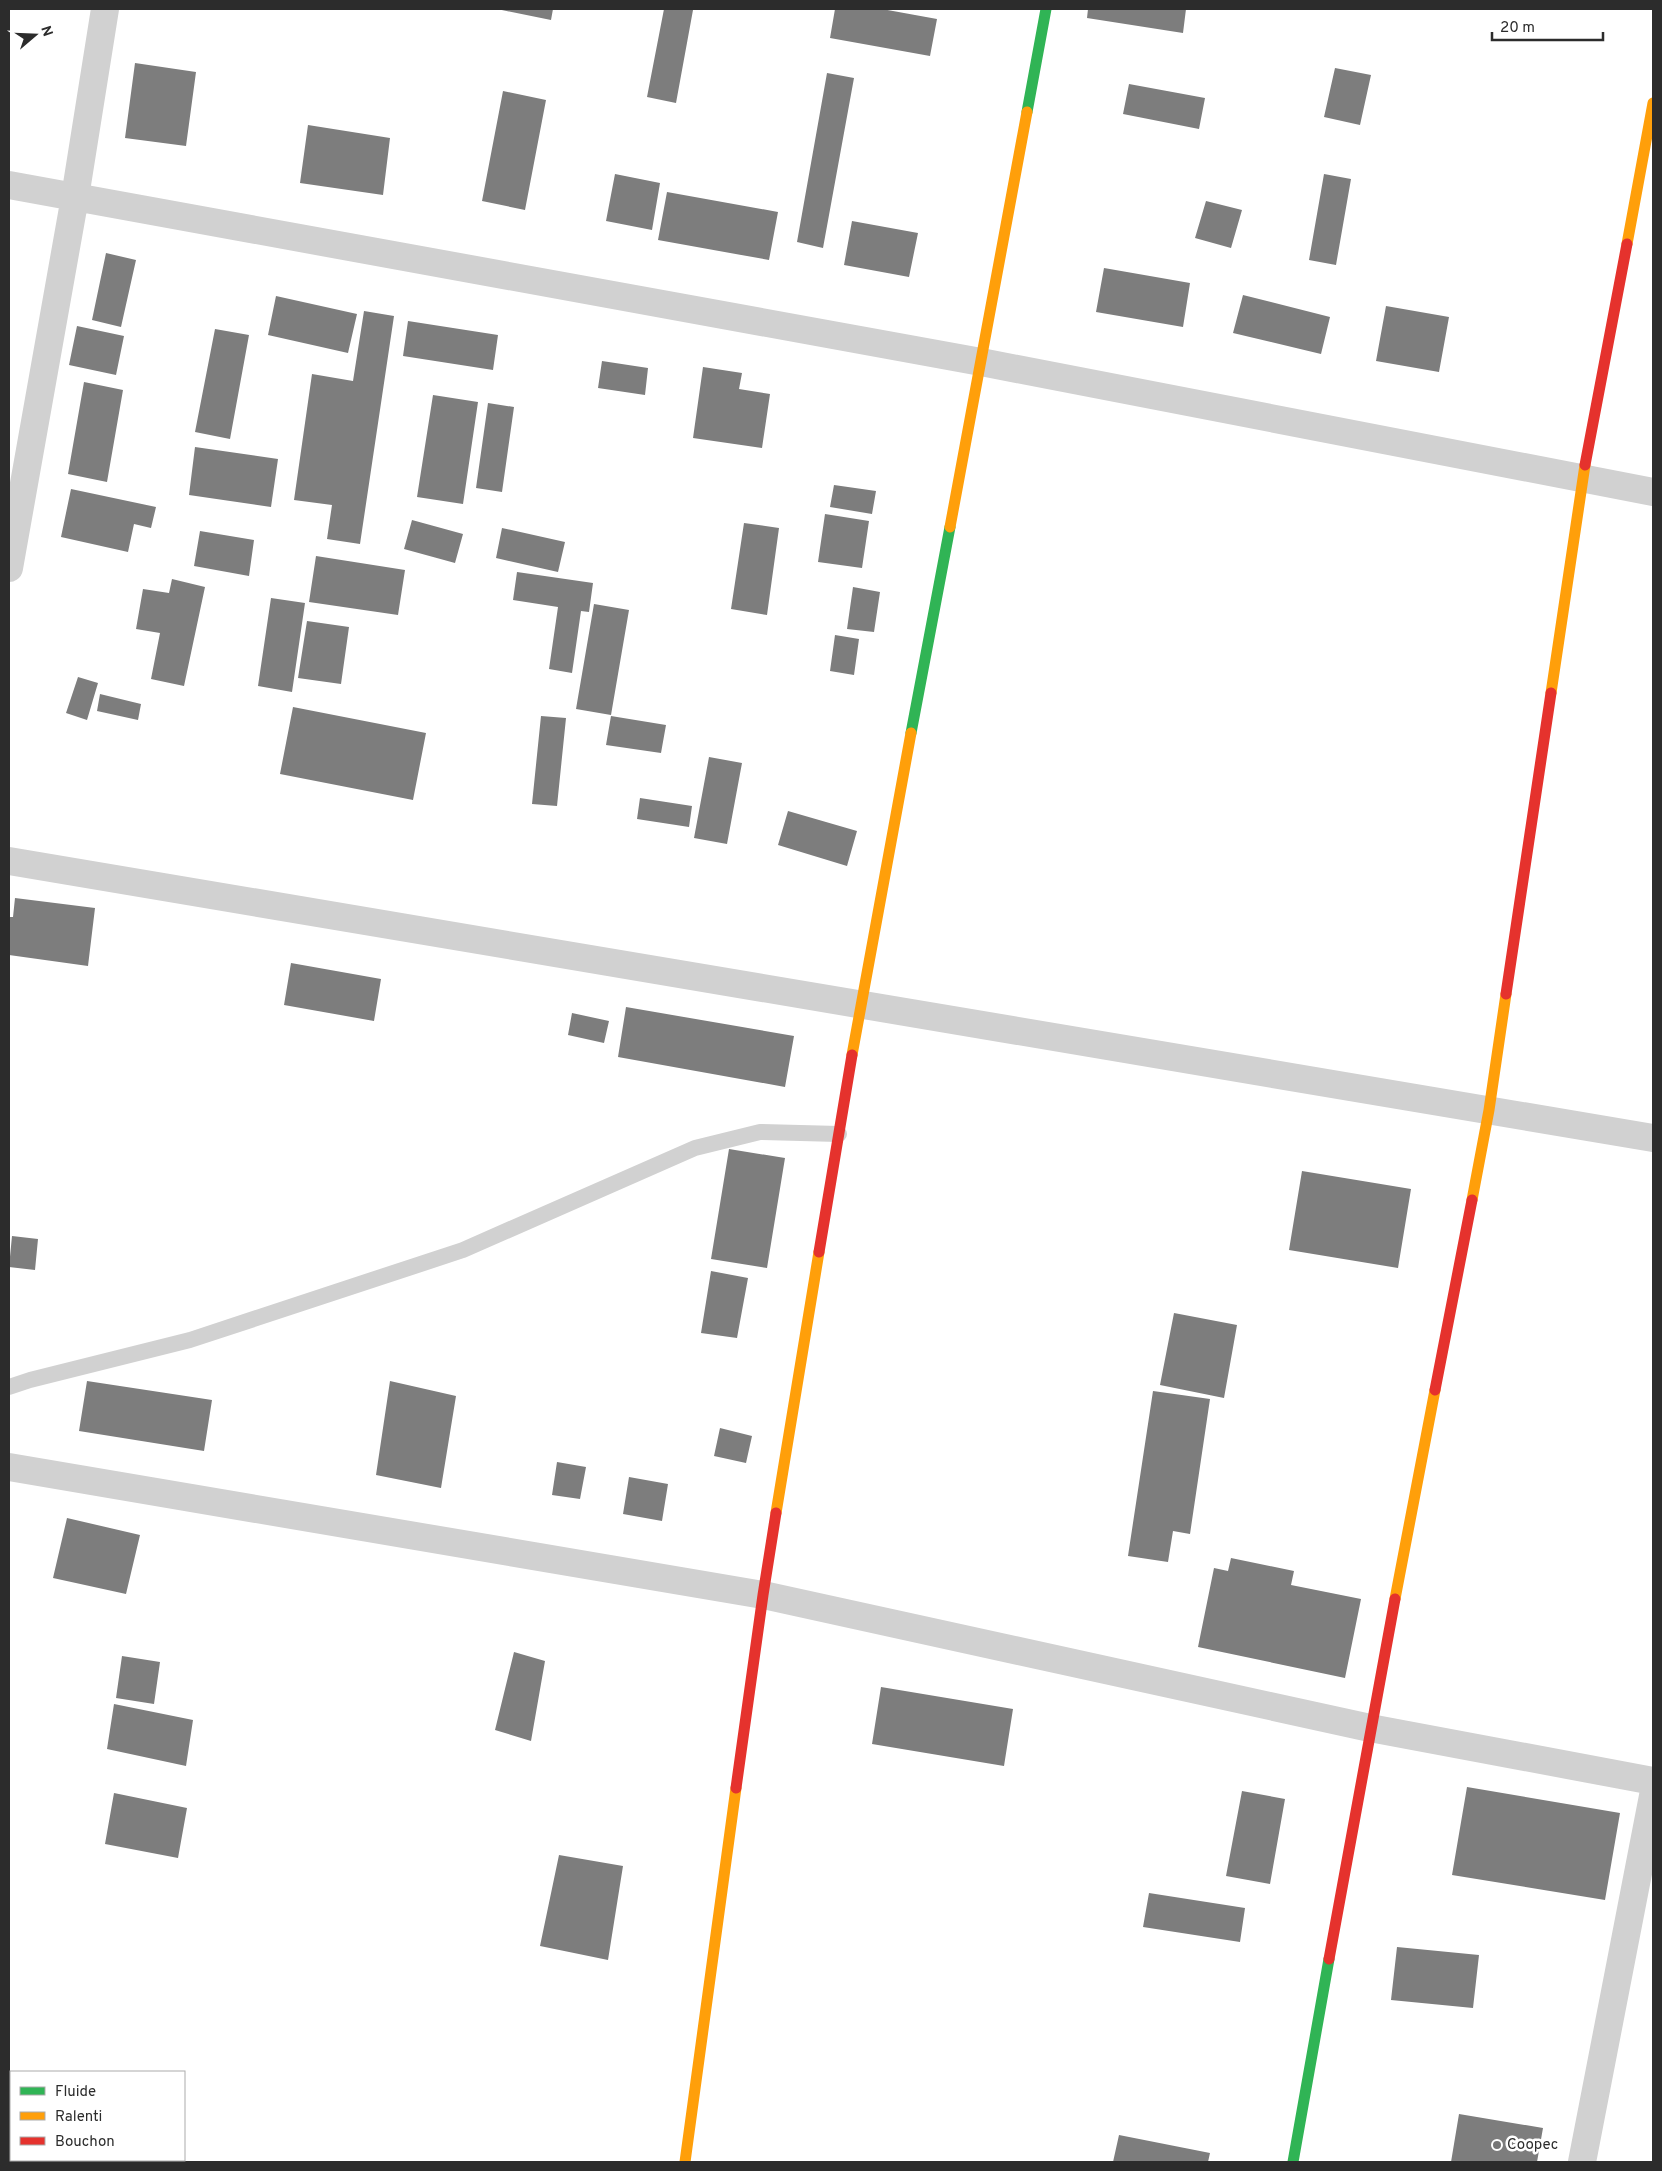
<svg xmlns="http://www.w3.org/2000/svg" width="1662" height="2171" font-family="Overpass,sans-serif">
<rect width="100%" height="100%" fill="#fff"/>
<path fill="#7d7d7d" d="M497 9H553L551 20Z
M664 9 693 10 676 103 647 97Z
M835 9H882L937 19 930 56 830 38Z
M1088 9H1186L1183 33 1087 18Z
M135 63 196 72 186 146 125 138Z
M1335 68 1371 75 1360 125 1324 117Z
M827 73 854 78 823 248 797 242Z
M1129 84 1205 98 1199 129 1123 114Z
M503 91 546 100 525 210 482 201Z
M308 125 390 138 383 195 300 183Z
M615 174 660 183 652 230 606 221Z
M1324 174 1351 179 1336 265 1309 260Z
M667 192 778 212 769 260 658 240Z
M1206 201 1242 210 1231 248 1195 238Z
M852 221 918 233 909 277 844 265Z
M106 253 136 260 121 327 92 320Z
M1104 268 1190 283 1183 327 1096 312Z
M1243 295 1330 317 1321 354 1233 333Z
M276 296 357 314 348 353 268 335Z
M1386 306 1449 317 1439 372 1376 361Z
M364 311 394 316 360 544 327 539 332 505 294 500 312 374 353 381Z
M408 321 498 335 493 370 403 356Z
M77 326 124 336 116 375 69 365Z
M215 329 249 335 230 439 195 432Z
M602 361 648 368 645 395 598 388Z
M703 367 742 373 739 389 770 394 762 448 693 438Z
M84 382 123 390 107 482 68 474Z
M433 395 478 402 463 504 417 497Z
M488 403 514 407 502 492 476 488Z
M195 447 278 459 271 507 189 495Z
M834 485 876 491 872 514 830 507Z
M71 489 156 507 151 528 134 524 128 552 61 537Z
M825 514 869 521 862 568 818 562Z
M412 520 463 534 455 563 404 549Z
M744 523 779 528 767 615 731 609Z
M502 528 565 542 558 572 496 558Z
M200 531 254 540 249 576 194 566Z
M316 556 405 570 398 615 309 602Z
M517 572 593 583 589 612 581 611 572 673 549 669 558 607 513 600Z
M172 579 205 587 184 686 151 679 160 633 136 629 143 589 169 593Z
M853 587 880 592 874 632 847 629Z
M271 598 305 603 292 692 258 686Z
M594 604 629 610 611 715 576 709Z
M307 621 349 627 341 684 298 678Z
M835 635 859 639 854 675 830 671Z
M78 677 98 683 87 720 66 713Z
M100 694 141 704 138 720 97 711Z
M293 707 426 733 413 800 280 774Z
M541 716 566 718 557 806 532 804Z
M611 716 666 725 661 753 606 745Z
M709 757 742 763 727 844 694 838Z
M640 798 692 806 689 827 637 819Z
M788 811 857 831 847 866 778 845Z
M15 898 95 908 88 966 9 955V917H13Z
M291 963 381 979 374 1021 284 1005Z
M626 1007 794 1036 785 1087 618 1057Z
M572 1013 609 1021 604 1043 568 1035Z
M729 1149 785 1158 767 1268 711 1259Z
M1302 1171 1411 1189 1398 1268 1289 1250Z
M12 1236 38 1239 35 1270 9 1267Z
M711 1271 748 1278 737 1338 701 1333Z
M1174 1313 1237 1325 1224 1398 1160 1385Z
M87 1381 212 1400 204 1451 79 1431Z
M390 1381 456 1396 441 1488 376 1475Z
M1153 1391 1210 1399 1190 1534 1173 1531 1168 1562 1128 1556Z
M720 1428 752 1436 746 1463 714 1456Z
M557 1462 586 1467 580 1499 552 1495Z
M629 1477 668 1484 662 1521 623 1514Z
M67 1518 140 1535 126 1594 53 1578Z
M1231 1558 1294 1571 1291 1585 1361 1599 1345 1678 1198 1647 1214 1568 1228 1571Z
M514 1652 545 1661 531 1741 495 1730Z
M122 1656 160 1662 154 1704 116 1698Z
M881 1687 1013 1709 1004 1766 872 1744Z
M114 1704 193 1720 186 1766 107 1749Z
M1467 1787 1620 1813 1605 1900 1452 1875Z
M1242 1791 1285 1799 1270 1884 1226 1876Z
M114 1793 187 1808 178 1858 105 1844Z
M559 1855 623 1866 608 1960 540 1946Z
M1149 1893 1245 1908 1240 1942 1143 1927Z
M1397 1947 1479 1955 1473 2008 1391 2000Z
M1459 2114 1543 2128 1537 2162H1451Z
M1119 2135 1210 2153 1208 2162H1113Z"/>
<g fill="none" stroke-linecap="round" stroke-linejoin="round">
<path stroke="#d1d1d1" stroke-width="16" d="M9 1387 30 1380 190 1340 463 1250 695 1148 760 1132 839 1134"/>
<path stroke="#d1d1d1" stroke-width="28" d="M9 185 981 362 1653 492
M9 568 75 197 105 9
M9 861 1653 1138
M9 1467 763 1595 1370 1728 1653 1781
M1582 2162 1653 1796"/>
<path stroke="#30b455" stroke-width="11" d="M1027 112 1046 9
M911 733 950 527
M1293 2162 1329 1959"/>
<path stroke="#ff9f0a" stroke-width="11" d="M1627 244 1653 103
M950 527 1027 112
M1551 693 1585 465
M852 1055 911 733
M1472 1200 1489 1110 1506 994
M776 1513 819 1252
M1395 1599 1435 1390
M685 2162 736 1788"/>
<path stroke="#e5322d" stroke-width="11" d="M1585 465 1627 244
M1506 994 1551 693
M819 1252 852 1055
M1435 1390 1472 1200
M736 1788 763 1595 776 1513
M1329 1959 1395 1599"/>
</g>
<circle fill="#767676" stroke="#fff" stroke-width="2" cx="1497" cy="2145" r="5"/>
<g text-anchor="middle" dominant-baseline="central" stroke-width="5" stroke-linejoin="round" paint-order="stroke">
<g font-size="15" fill="#2c2c2c" stroke="#fff" text-anchor="start">
<text x="1507" y="2145">Coopec</text>
</g>
</g>
<rect width="1662" height="2171" fill="none" stroke="#2c2c2c" stroke-width="20"/>
<rect x="10" y="2071" width="175" height="90" fill="#ffffff" stroke="#ababab"/>
<rect x="20" y="2087" width="25" height="8" fill="#30b455" stroke="#ababab"/>
<text x="55" y="2096" font-size="15" fill="#2c2c2c">Fluide</text>
<rect x="20" y="2112" width="25" height="8" fill="#ff9f0a" stroke="#ababab"/>
<text x="55" y="2121" font-size="15" fill="#2c2c2c">Ralenti</text>
<rect x="20" y="2137" width="25" height="8" fill="#e5322d" stroke="#ababab"/>
<text x="55" y="2146" font-size="15" fill="#2c2c2c">Bouchon</text>
<g transform="translate(35 35) rotate(71)" stroke="#ffffff" stroke-width="4" paint-order="stroke">
<path d="M0-4L9 19L0 12L-9 19Z" fill="#2c2c2c"/>
<text y="-8" font-size="14" font-weight="bold" text-anchor="middle" fill="#2c2c2c">N</text>
</g>
<path d="M1492 32v8h111v-8" fill="none" stroke="#2c2c2c" stroke-width="2.5"/>
<text x="1500" y="32" font-size="15" fill="#2c2c2c" stroke="#ffffff" stroke-width="4" paint-order="stroke">20 m</text>
</svg>
